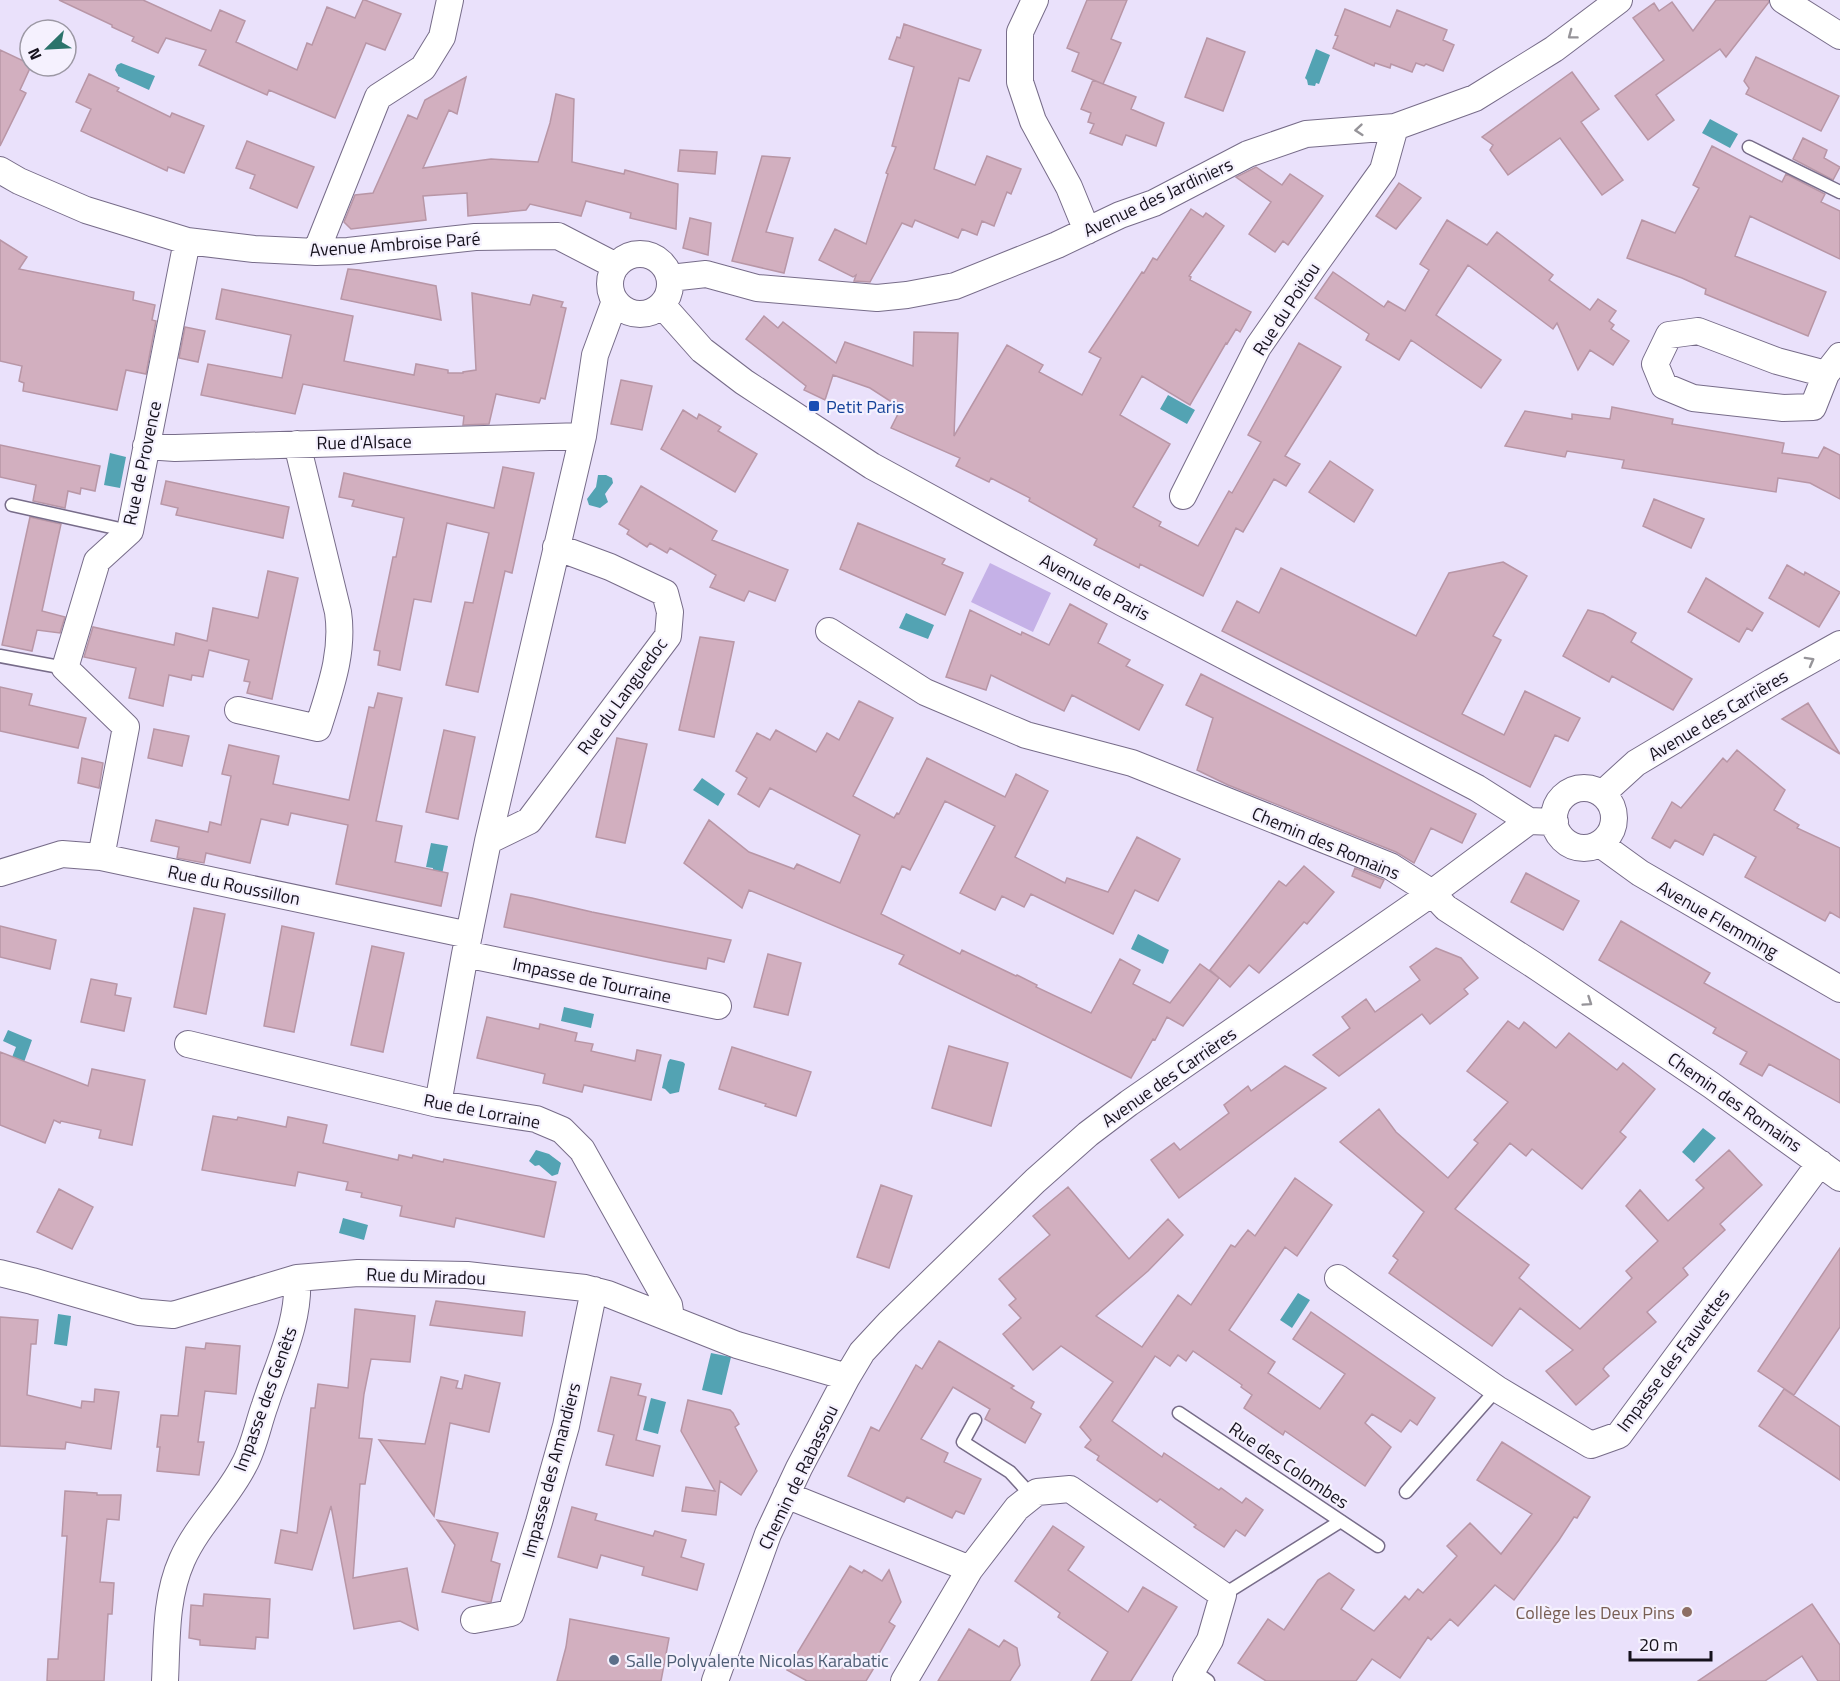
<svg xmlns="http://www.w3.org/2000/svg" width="1840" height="1681" font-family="'Titillium Web',sans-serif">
<rect width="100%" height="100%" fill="#eae1fb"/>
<path fill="#c5b1e7" d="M990 563 1051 593 1033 632 971 602Z"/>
<path fill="#53a3b3" d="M1316 49 1330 55 1319 84 1316 83 1315 86 1308 85 1307 80 1305 78Z
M121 63 155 76 149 90 118 76V75L115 70 117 65Z
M1710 119 1738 134 1730 148 1702 133Z
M1168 395 1195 410 1187 424 1160 409Z
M110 453 126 457 120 488 104 485Z
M598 475H606L612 478 613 483 605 494 608 502 600 508 589 505 587 499 596 487Z
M906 613 934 625 928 639 899 628Z
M702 778 725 794 718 806 693 790Z
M431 843 448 846 441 879 432 877 433 868 426 867Z
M1138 934 1169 950 1163 964 1131 949Z
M564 1007 594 1014 591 1028 561 1021Z
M8 1030 32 1040 23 1065 11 1060 16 1047 3 1041Z
M670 1059 683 1062 685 1064 679 1092 670 1094 665 1089 662 1088 668 1062Z
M1703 1128 1716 1138 1694 1163 1682 1152Z
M536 1150 549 1154 561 1163 558 1174 552 1176 539 1165 535 1166 529 1161Z
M343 1218 368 1225 364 1240 339 1233Z
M1298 1293 1310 1300 1292 1328 1280 1320Z
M58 1314 71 1316 67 1346 54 1344Z
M711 1353 731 1357 722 1395 702 1390Z
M651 1398 666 1402 658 1434 643 1430Z"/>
<path fill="#d2afbf" stroke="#b896a6" stroke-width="1.5" d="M59 0H143L211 31 220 10 245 21 236 42 297 70 307 43 312 45 327 7 355 18 363 0H365L401 14 385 50 366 43 335 118 269 90 267 95 199 65 206 50 166 38 158 53 132 41 134 37 112 27V25Z
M1087 0H1127L1111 39 1121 43 1103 84 1072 71 1079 53 1067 48Z
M1716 0H1768L1769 2 1726 57 1720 49 1656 95 1674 120 1648 140 1615 96 1664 60 1633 18 1654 3 1659 11 1672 2 1693 31Z
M1345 9 1390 27 1397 10 1447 30 1443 40 1454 45 1443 71 1426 64 1424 66 1416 63 1412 72 1391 64 1390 68 1375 63 1374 66 1333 48 1338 36 1335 35Z
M904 24 981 50 969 81 959 78 934 169 975 185 987 156 1021 169 1011 194 1007 192 994 226 982 221 977 235 962 229 958 238 915 220 912 227 902 223 870 282 854 281 856 275 853 277 819 260 835 229 866 244 888 174 886 173 896 147 892 146 914 67 889 59 897 37 900 38Z
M1207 38 1245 52 1223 111 1185 97Z
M0 50 30 64 31 66 20 90 26 93 0 146Z
M1756 57 1839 96 1821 131 1746 94 1749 88 1744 81Z
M1572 72 1599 109 1581 122 1623 180 1602 195 1560 138 1508 175 1490 150 1493 145 1482 137Z
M89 74 119 88 117 91 170 117 172 113 204 126 184 173 168 167 167 171 81 131 91 109 76 102Z
M466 77 457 114 449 110 423 168 491 159 538 162 550 123 556 94 574 99 572 162 624 174 625 170 678 184 676 229 630 218 631 213 586 201 581 216 530 204 526 210 468 216 467 193 423 196 426 220 351 229 344 222 355 195 373 193 408 115 417 119 425 100Z
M1093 80 1136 97 1131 109 1164 123 1156 146 1126 135 1122 145 1090 133 1094 124 1088 122 1091 113 1081 109Z
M1803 138 1827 150 1824 158 1840 167 1833 180 1793 159Z
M247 141 314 167 297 208 250 188 255 175 236 168Z
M1712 146 1782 182 1786 174 1825 194 1821 202 1840 211V259L1750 216 1735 256 1826 292 1808 336 1705 294 1706 289 1682 278 1627 258 1642 220 1675 233 1699 188 1693 185Z
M680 150 717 152 715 174 678 171Z
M762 156 790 158 766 232 793 238 784 273 732 261Z
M1256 167 1282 185 1290 174 1323 196 1288 245 1283 241 1275 252 1249 234 1271 202 1236 177Z
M1399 183 1421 198 1396 229 1376 216Z
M1191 209 1203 217 1206 213 1224 226 1189 276 1191 277 1190 280 1251 312 1240 332 1236 329 1227 344 1226 343 1190 405 1142 376 1120 415 1170 444 1133 507 1161 522 1159 526 1198 546 1229 491 1232 493 1261 442 1248 435 1299 343 1341 367 1285 456 1300 464 1286 486 1274 479 1243 532 1236 528 1203 596 1140 564 1139 568 1094 545 1097 539 1029 501 1030 498 991 478 989 482 956 466 960 458 891 428 901 408 870 388 833 375 825 400 804 390 806 386 746 339 764 316 778 328 783 322 836 363 845 342 913 366 914 332 958 333 954 436 1007 345 1043 365 1039 372 1082 395 1101 358 1089 352 1142 272 1144 273 1153 258 1157 260Z
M690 218 711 223 708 255 683 248Z
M1447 220 1487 245 1497 232 1553 275 1549 280 1590 310 1598 299 1616 311 1609 321 1614 325 1611 329 1629 341 1613 365 1590 350 1578 370 1557 323 1553 329 1468 265 1436 315 1501 360 1481 388 1411 340 1399 360 1366 340 1369 334 1315 298 1333 272 1384 307 1388 301 1405 311 1429 270 1420 264Z
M0 240 27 257 19 269 134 292 133 300 155 305 152 320 156 321 146 374 126 370 117 410 23 391 24 383 19 381 22 366 0 361Z
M348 269 359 270 436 286 441 320 341 299Z
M222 289 353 316 344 361 414 375 416 364 448 370V373H463V372L476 370 472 293 530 305 533 295 563 302 561 307 566 308 545 399 541 398 539 403 496 394 489 424 463 425 464 416 303 384 295 414 201 395 208 364 282 378 291 335 216 319Z
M185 327 205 331 198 362 179 358Z
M621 380 652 386 642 430 611 424Z
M1612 407 1673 419 1672 424 1784 443 1782 453 1818 458 1824 447 1840 455V499L1810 483 1778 478 1776 492 1622 468 1624 460 1567 451 1565 457 1505 446 1525 411 1572 419V414L1610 419Z
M683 410 697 419 699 414 721 427 718 431 757 454 735 492 661 449Z
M0 445 100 466 95 491 81 488 80 494 68 491 65 508 33 501 36 485 0 477Z
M1330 461 1373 490 1354 522 1309 492Z
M503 467 534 473 512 573 505 571 478 692 446 685 465 602 473 603 489 533 447 523 431 602 414 599 400 670 378 665 380 651 374 650 393 557H396L404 518 352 506 354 500 339 497 344 473 494 508Z
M166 481 289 507 283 538 176 515 178 508 161 504Z
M641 486 717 531 712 540 788 570 775 601 749 591 744 601 710 587 716 575 670 548 667 553 650 543 647 547 627 534 629 530 619 524Z
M1654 499 1704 519 1691 548 1643 526Z
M30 517 61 524 42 611 65 617 60 633 37 630 32 651 2 645Z
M858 523 945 559 942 564 963 573 945 615 840 569Z
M1503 562 1527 576 1493 636 1501 640 1462 714 1504 735 1525 691 1580 718 1568 741 1555 735 1530 787 1222 631 1237 601 1259 613 1281 568 1416 636 1449 573Z
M1787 565 1804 575 1805 572 1840 592 1819 627 1769 598Z
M268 571 298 578 272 699 247 693 250 682 244 681 249 660 209 650 203 677 192 675 191 680 169 675 163 706 129 698 136 668 84 657 93 627 174 645 176 633 207 641 213 608 258 618Z
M1706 578 1763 613 1752 631 1747 628 1739 642 1688 612Z
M1070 604 1107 624 1098 643 1130 660 1126 666 1163 685 1139 730 1072 695 1064 711 991 675 986 690 946 677 970 610 1021 635 1022 632 1049 645Z
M1588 610 1603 614 1636 633 1631 642 1692 679 1673 710 1612 676 1609 682 1563 656Z
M700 637 734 642 714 737 679 730Z
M1201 674 1476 814 1462 843 1431 828 1414 863 1396 852 1228 785 1197 770 1213 718 1186 705Z
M0 687 32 694 29 705 86 718 78 748 0 731Z
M378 693 402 698 376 821 402 826 395 862 448 873 441 906 336 884 348 825 291 813 288 825 261 819 250 863 206 853 204 863 177 858 179 847 151 841 156 820 208 832 210 822 221 825 231 776 222 774 229 745 279 756 273 784 349 800 369 707 374 708Z
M859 701 893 718 853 796 894 818 897 813 899 814 927 758 1005 797 1016 774 1048 791 1015 857 1065 883 1067 878 1108 892 1137 837 1180 859 1158 901 1135 890 1113 934 1031 894 1024 907 1002 896 995 910 960 893 995 826 945 801 910 870 902 866 881 914 960 954 962 950 1016 976 1017 975 1037 985 1036 987 1091 1013 1120 959 1140 970 1133 984 1170 1003 1200 964 1219 978 1183 1026 1167 1017 1155 1040 1153 1039 1131 1078 899 964 904 955 749 890 742 908 684 863 709 820 749 852 794 869 797 864 840 883 860 835 770 788 759 807 738 794 747 778 736 771 757 733 770 740 776 730 816 752 827 733 839 740Z
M1808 703 1840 754 1782 719Z
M154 729 189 736 182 766 148 758Z
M444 730 475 737 458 819 426 812Z
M617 738 647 744 625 843 596 837Z
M1737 750 1785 790 1774 810 1799 825 1797 828 1840 848V918L1830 912 1825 921 1745 877 1756 857 1714 834 1703 855 1675 840 1670 848 1652 838 1672 802 1681 808 1723 758 1727 762Z
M82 758 103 763 99 788 78 783Z
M1304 866 1334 892 1307 924 1304 922 1259 973 1249 965 1230 987 1210 970 1279 881 1286 886Z
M1355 868 1384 880 1380 888 1352 876Z
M1526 873 1579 901 1563 930 1511 902Z
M511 894 532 898 592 912 731 940 724 962 708 958 706 969 664 961 504 927Z
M194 908 225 914 206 1014 174 1007Z
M1621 921 1710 973 1704 983 1840 1060V1103L1769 1064 1762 1076 1740 1064 1747 1052 1713 1033 1716 1028 1599 960Z
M0 926 56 940 50 969 0 957Z
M282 926 314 933 294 1032 264 1026Z
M372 946 404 953 383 1052 351 1045Z
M1436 948 1461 958 1478 978 1464 989 1468 994 1430 1024 1422 1014 1339 1076 1313 1055 1350 1028 1342 1017 1366 999 1375 1012 1420 980 1410 967Z
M768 954 801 963 788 1015 754 1007Z
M91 979 117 984 115 995 131 998 124 1031 81 1022Z
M487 1017 539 1029 540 1024 577 1033 575 1041 593 1044 591 1051 635 1061 637 1050 661 1055 651 1100 584 1085 582 1092 543 1083 545 1074 477 1058Z
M1508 1021 1519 1029 1524 1022 1556 1048 1569 1033 1617 1070 1623 1063 1655 1089 1620 1132 1626 1137 1582 1189 1532 1149 1526 1156 1510 1143 1455 1209 1529 1265 1519 1278 1580 1329 1632 1278 1626 1271 1658 1241 1626 1206 1640 1190 1668 1221 1704 1188 1696 1180 1729 1150 1762 1185 1720 1224 1725 1230 1683 1268 1688 1275 1647 1312 1656 1322 1605 1366 1603 1369 1609 1376 1576 1405 1546 1371 1573 1350 1520 1308 1492 1346 1389 1273 1398 1260 1393 1256 1424 1212 1340 1142 1379 1109 1396 1132 1448 1178 1478 1143 1474 1140 1508 1102 1467 1071Z
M949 1046 1008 1063 991 1126 932 1108Z
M732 1047 811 1072 796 1116 765 1106 766 1104 719 1089Z
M0 1052 88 1086 92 1069 145 1080 132 1145 99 1138 101 1130 61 1121 60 1123 54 1120 45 1143 0 1125Z
M1285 1066 1326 1088 1179 1198 1151 1160 1174 1143 1180 1150 1229 1113 1224 1105 1248 1086 1251 1091Z
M213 1116 237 1120 238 1117 286 1127 288 1117 327 1125 323 1143 398 1160 399 1155 412 1158 413 1155 443 1162 444 1159 556 1182 544 1237 456 1218 454 1227 400 1216 402 1206 361 1197 362 1193 346 1190 348 1182 298 1172 295 1186 202 1170Z
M1295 1178 1332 1205 1297 1256 1285 1247 1229 1330 1275 1362 1268 1373 1320 1409 1345 1374 1293 1339 1311 1312 1435 1398 1417 1425 1410 1420 1401 1432 1372 1414 1365 1423 1391 1447 1365 1486 1285 1431 1283 1435 1244 1408 1252 1395 1241 1387 1242 1385 1193 1351 1186 1361 1178 1355 1170 1366 1155 1356 1112 1421 1162 1457 1164 1453 1219 1490 1221 1488 1242 1503 1246 1498 1263 1510 1245 1536 1236 1530 1224 1547 1194 1527 1196 1525 1160 1499 1157 1502 1097 1460 1099 1456 1085 1447 1091 1440 1080 1427 1113 1382 1061 1346 1033 1370 1003 1334 1021 1318 1009 1305 1016 1299 999 1279 1050 1235 1033 1216 1068 1187 1129 1259 1168 1219 1183 1235 1148 1271 1096 1316 1142 1347 1178 1295 1191 1305 1231 1245 1235 1247 1248 1230 1255 1236Z
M881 1185 912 1196 889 1268 857 1257Z
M59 1189 93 1207 72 1249 37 1232Z
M1840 1248V1327L1794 1395 1758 1371Z
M436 1301 525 1312 522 1336 430 1325Z
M355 1309 415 1316 410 1362 371 1359 364 1394 359 1438 372 1439 365 1484H360L353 1578 407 1568 418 1630 400 1621 354 1629 331 1506 312 1570 275 1563 281 1530 297 1533 311 1408H315L318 1384 348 1388Z
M0 1317 38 1320 36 1344H31L27 1395 81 1408 82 1401 94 1402 95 1389 119 1392 111 1449 66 1442 65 1449 0 1446Z
M939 1341 1014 1386 1011 1388 1034 1402 1031 1408 1041 1414 1025 1443 985 1419 990 1409 953 1387 921 1439 948 1453 944 1462 981 1479 964 1514 956 1511 952 1518 907 1497 904 1502 848 1476 871 1427 879 1431 916 1365 922 1369Z
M206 1343 240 1346 236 1394 205 1391 198 1442H204L199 1475 157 1471 160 1447H157L161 1415 178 1416 186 1347 205 1349Z
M465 1375 500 1383 489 1432 450 1423 434 1516 379 1440 425 1444 441 1377 458 1381 456 1388 462 1389Z
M611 1377 641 1384 638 1395 646 1397 636 1440 660 1446 653 1476 606 1465 614 1435 598 1431Z
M1784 1389 1840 1427V1480L1759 1426Z
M688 1400 730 1410 733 1413 739 1424 735 1427 757 1471 741 1495 720 1481 716 1515 682 1511 686 1487 715 1491 681 1431Z
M1502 1442 1590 1497 1577 1518 1574 1517 1559 1540 1514 1600 1495 1585 1458 1626 1450 1619 1431 1640 1428 1637 1400 1678 1372 1659 1356 1681H1266L1238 1663 1268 1619 1284 1630 1318 1580 1329 1573 1354 1590 1341 1609 1374 1631 1405 1596 1409 1600 1418 1589 1423 1593 1457 1556 1447 1546 1470 1523 1501 1554 1532 1514 1477 1480Z
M65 1491 97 1493V1495H121L119 1520 107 1519 100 1582 114 1583 112 1614H108L104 1681H47L48 1659H58L67 1536H62Z
M572 1507 597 1514 595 1520 653 1536 655 1531 686 1540 681 1557 704 1564 697 1590 642 1575 644 1567 601 1555 597 1568 558 1557Z
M437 1520 498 1533 491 1561 500 1564 491 1602H487L442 1592 455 1545Z
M1053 1526 1084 1547 1068 1570 1128 1612 1143 1587 1177 1607 1131 1681H1091L1108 1652 1058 1617 1060 1613 1015 1581Z
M850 1566 862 1573 864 1570 882 1581 889 1570 901 1602 889 1622 895 1626 874 1662 877 1663 866 1681H807L787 1670Z
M204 1594 270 1599 268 1638 256 1637 255 1649 200 1645V1640L189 1638 191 1605 203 1606Z
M1812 1604 1840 1645V1681H1818L1802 1656 1765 1681H1698Z
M570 1619 669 1638 661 1681H557L566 1647Z
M969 1629 999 1647 1004 1640 1017 1648 1020 1665 1010 1681H938Z"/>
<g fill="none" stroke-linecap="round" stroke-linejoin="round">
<defs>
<path id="lane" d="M1749 147 1840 192
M12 505 129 531
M0 656 65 668
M1179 1413 1378 1546
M975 1420 963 1442 1010 1472 1032 1496
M1406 1492 1497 1389
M1223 1595 1341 1521
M1193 1670 1208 1681"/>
<path id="street" d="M1035 0 1020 32V82L1033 121 1069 187 1087 231
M1783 0 1840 36
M0 170 19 181 86 210 187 241 254 249 316 252 348 251 475 237 558 236 616 266
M316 252 378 97 423 68 442 37 450 0
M610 284a30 30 0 1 1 60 0a30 30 0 1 1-60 0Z
M670 278 706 274 757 288 877 298 907 295 955 286 1057 245 1120 215 1154 203 1248 154 1306 134 1395 127 1475 98 1554 49 1619 0
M662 305 702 350 744 382 872 466 1123 603 1477 788 1529 821 1555 822
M1826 374 1777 361 1698 331 1669 335 1655 364 1664 386 1693 398 1783 408 1813 407 1826 374 1840 356
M146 446 175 448 583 436
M1183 496 1258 347 1314 266 1383 170 1395 127
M829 631 925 692 1026 735 1132 763 1390 866 1432 893 1446 908 1540 969 1711 1085 1840 1178
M238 710 318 728C330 689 344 653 338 612L297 444
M1554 818a30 30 0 1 1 60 0a30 30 0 1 1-60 0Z
M1602 794 1636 763 1772 682 1840 644
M488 841 529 821 668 636 670 612 665 593 610 567 556 547
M1600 844 1640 873 1840 989
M101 857 126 727 65 668 97 561 130 531 187 241
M0 873 62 854 101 857 469 935
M465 954 718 1006
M188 1044 438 1104 536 1119 562 1130 582 1150 669 1305 671 1318
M438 1104 465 954 488 841 583 436 595 355 615 301
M0 1273 32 1281 139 1312 173 1315 297 1278 358 1273 467 1275 585 1288 608 1294 737 1345 847 1377
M1338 1278 1497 1389 1591 1445 1619 1435 1820 1163
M786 1495 970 1569 1017 1508 1037 1492 1070 1489 1223 1595 1210 1640 1186 1681
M474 1620 511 1613 539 1522 566 1426 594 1290
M165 1681C167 1641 165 1598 182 1560 198 1524 227 1499 244 1465 254 1447 258 1424 265 1405 278 1364 300 1322 297 1278
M715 1681 768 1534 799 1468 847 1377 862 1352 889 1323 1035 1181 1088 1134 1129 1103 1432 893 1529 821
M904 1681 970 1569"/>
</defs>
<use href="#lane" stroke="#776c89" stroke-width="15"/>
<use href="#street" stroke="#776c89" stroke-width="28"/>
<use href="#lane" stroke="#fff" stroke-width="12"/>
<use href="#street" stroke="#fff" stroke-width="26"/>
</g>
<defs><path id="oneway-chevron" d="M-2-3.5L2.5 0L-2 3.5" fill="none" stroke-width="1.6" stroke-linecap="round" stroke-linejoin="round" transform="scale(1.5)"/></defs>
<g stroke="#969499">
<use href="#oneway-chevron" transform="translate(1572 35) rotate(143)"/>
<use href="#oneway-chevron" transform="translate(1359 130) rotate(175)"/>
<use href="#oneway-chevron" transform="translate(1810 661) rotate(-29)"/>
<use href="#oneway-chevron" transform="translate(1588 1002) rotate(34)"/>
</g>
<rect fill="#1a4fb4" stroke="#f5f1fe" stroke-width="2" x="808" y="400" width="12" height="12" rx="3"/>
<circle fill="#8d6e63" stroke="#f5f1fe" stroke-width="2" cx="1687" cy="1612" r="6"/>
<circle fill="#5c6f8a" stroke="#f5f1fe" stroke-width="2" cx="614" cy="1660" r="6"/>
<g text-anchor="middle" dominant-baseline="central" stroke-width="4.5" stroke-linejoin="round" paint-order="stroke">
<g font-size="18" fill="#16121d" stroke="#f5f1fe">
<text transform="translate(1158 197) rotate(-25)">Avenue des Jardiniers</text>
<text transform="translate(395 244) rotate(-4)">Avenue Ambroise Paré</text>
<text transform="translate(1286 309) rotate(-57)">Rue du Poitou</text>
<text transform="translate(364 442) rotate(-1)">Rue d'Alsace</text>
<text transform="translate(142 463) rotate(-78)">Rue de Provence</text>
<text transform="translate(1095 587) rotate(28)">Avenue de Paris</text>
<text transform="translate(622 696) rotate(-54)">Rue du Languedoc</text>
<text transform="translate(1718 715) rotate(-31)">Avenue des Carrières</text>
<text transform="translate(1326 843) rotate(23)">Chemin des Romains</text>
<text transform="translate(234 885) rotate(12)">Rue du Roussillon</text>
<text transform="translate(1718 919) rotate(30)">Avenue Flemming</text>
<text transform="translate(592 980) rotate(12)">Impasse de Tourraine</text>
<text transform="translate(1169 1077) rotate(-35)">Avenue des Carrières</text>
<text transform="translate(1735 1102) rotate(35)">Chemin des Romains</text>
<text transform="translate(482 1111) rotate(11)">Rue de Lorraine</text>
<text transform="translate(426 1276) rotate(2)">Rue du Miradou</text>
<text transform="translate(1673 1360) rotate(-53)">Impasse des Fauvettes</text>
<text transform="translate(265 1399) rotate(-70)">Impasse des Genêts</text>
<text transform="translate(1289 1465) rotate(34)">Rue des Colombes</text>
<text transform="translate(551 1470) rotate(-75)">Impasse des Amandiers</text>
<text transform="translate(798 1477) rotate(-64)">Chemin de Rabassou</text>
</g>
<g font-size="18" fill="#164399" stroke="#f5f1fe" text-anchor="start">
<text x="826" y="406">Petit Paris</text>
</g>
<g font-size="18" fill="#785e54" stroke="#f5f1fe" text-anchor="end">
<text x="1675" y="1612">Collège les Deux Pins</text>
</g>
<g font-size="18" fill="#4e5e75" stroke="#f5f1fe" text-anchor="start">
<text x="626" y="1660">Salle Polyvalente Nicolas Karabatic</text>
</g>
</g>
<g transform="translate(48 48) rotate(246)"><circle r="28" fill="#f5f1fe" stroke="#9c98a4" stroke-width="1.5"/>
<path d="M0-4.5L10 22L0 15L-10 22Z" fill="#2b736b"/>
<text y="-9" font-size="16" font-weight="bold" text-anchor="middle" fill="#16121d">N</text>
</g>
<path d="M1630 1651v9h81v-9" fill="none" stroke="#16121d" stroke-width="3"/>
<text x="1639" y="1651" font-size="18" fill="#16121d" stroke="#f5f1fe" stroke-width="4.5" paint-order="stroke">20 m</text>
</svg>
